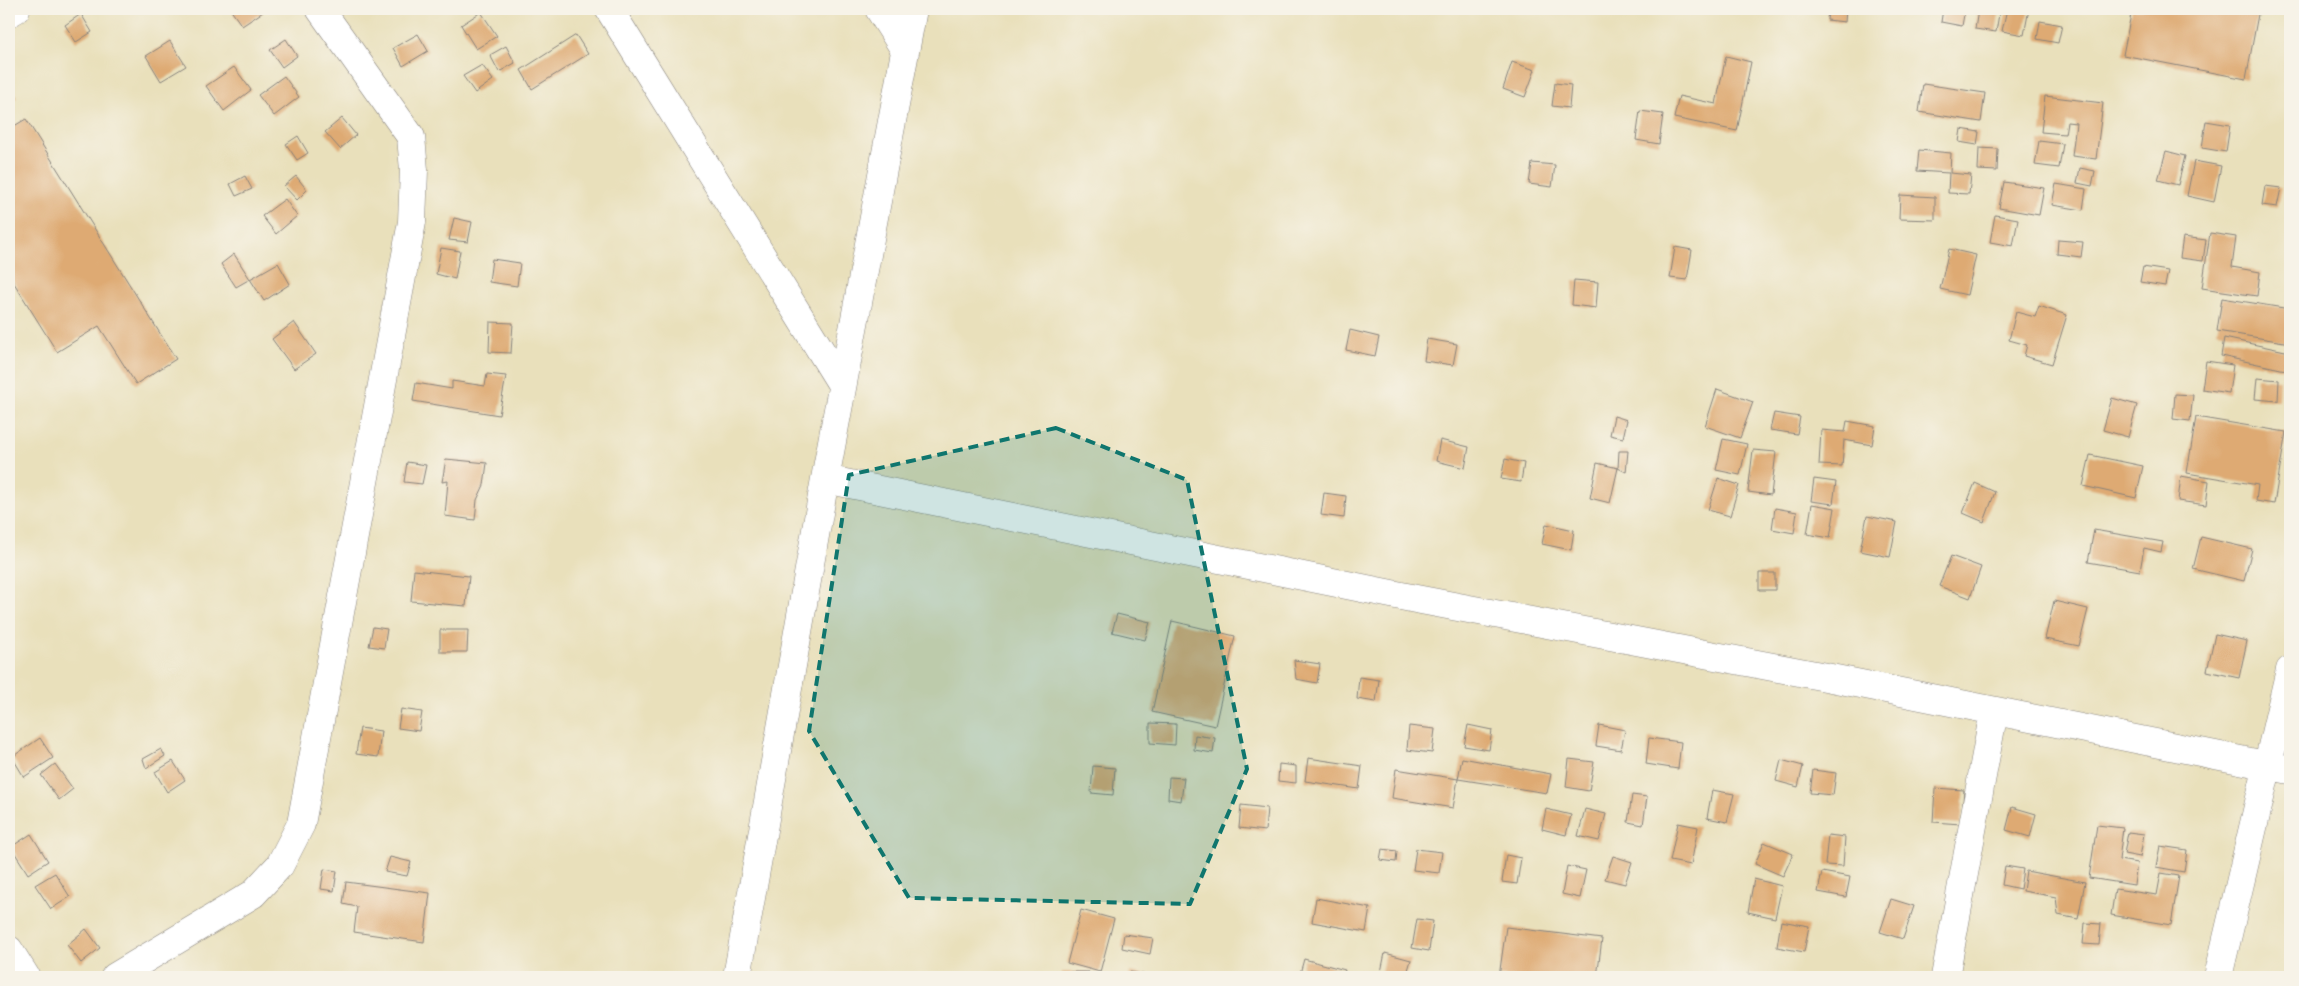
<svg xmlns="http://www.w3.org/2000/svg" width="2299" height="986" font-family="'Gochi Hand',sans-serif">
<rect width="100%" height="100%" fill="#f7f3e8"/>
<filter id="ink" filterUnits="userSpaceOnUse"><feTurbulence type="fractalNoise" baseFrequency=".02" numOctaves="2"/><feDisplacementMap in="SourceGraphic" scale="10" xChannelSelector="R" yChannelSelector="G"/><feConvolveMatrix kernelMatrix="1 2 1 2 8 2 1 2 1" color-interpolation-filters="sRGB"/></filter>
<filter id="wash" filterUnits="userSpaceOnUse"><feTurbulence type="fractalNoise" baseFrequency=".0096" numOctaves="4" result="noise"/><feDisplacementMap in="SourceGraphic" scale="20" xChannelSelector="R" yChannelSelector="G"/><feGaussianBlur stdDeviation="1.12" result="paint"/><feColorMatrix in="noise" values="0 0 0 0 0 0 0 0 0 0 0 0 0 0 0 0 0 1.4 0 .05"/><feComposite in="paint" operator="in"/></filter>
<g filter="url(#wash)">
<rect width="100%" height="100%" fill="#e9e0bb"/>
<g id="blocks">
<path fill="#deaa73" d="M230 9H261L263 12 242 26Z
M1828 9H1846L1845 22 1827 20Z
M1943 9H1965L1962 26 1941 22Z
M2007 9H2029L2024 35 2002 31Z
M2132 9H2259L2246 79 2123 55Z
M1978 10 1999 14 1996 32 1975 29Z
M481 12 497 36 476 49 461 25Z
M81 14 92 32 76 42 65 25Z
M2040 21 2062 25 2058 43 2037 39Z
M418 34 428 51 403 66 393 48Z
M576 35 588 54 532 89 521 70Z
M286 39 297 56 282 67 270 50Z
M170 41 186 66 161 81 146 56Z
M506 46 515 63 499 72 490 55Z
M1726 56 1751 62 1737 131 1674 118 1679 96 1716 104Z
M1512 62 1535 70 1525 97 1503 89Z
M482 65 493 80 475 93 463 76Z
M234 67 251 90 224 111 206 86Z
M284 76 299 97 274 116 258 95Z
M1555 83 1571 85 1569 108 1552 106Z
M1923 84 1985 93 1981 122 1919 112Z
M9 86 17 97 9 104Z
M2045 96 2103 103 2096 159 2072 156 2076 123 2067 122 2065 134 2041 132Z
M1640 111 1663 114 1659 144 1636 140Z
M342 118 356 135 340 149 325 132Z
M26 119 176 359 136 384 99 326 57 352 9 275V208L15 204 9 194V129Z
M2206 121 2230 125 2226 152 2202 148Z
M1961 129 1979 132 1977 145 1959 142Z
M298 136 308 153 297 160 286 144Z
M2039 141 2063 144 2059 168 2035 165Z
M1979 148 1998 149 1997 171 1978 170Z
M1919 150 1951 153 1950 173 1971 175 1969 194 1948 193 1949 173 1917 171Z
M2166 151 2185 156 2178 185 2158 180Z
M2194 161 2221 166 2214 202 2187 196Z
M1532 163 1555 165 1552 187 1529 184Z
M2080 168 2095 171 2092 186 2077 183Z
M245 176 252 189 236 196 230 184Z
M296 176 307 190 297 200 284 186Z
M2004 182 2044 188 2039 215 1999 208Z
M2056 184 2086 189 2083 210 2052 205Z
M2265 186 2281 188 2277 207 2262 205Z
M1900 195 1935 197V220L1899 219Z
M285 199 297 216 276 234 262 216Z
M1995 215 2018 219 2013 246 1990 242Z
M454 218 472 222 468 242 449 240Z
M2210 233 2236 237 2232 267 2260 272 2257 296 2202 288Z
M2183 237 2206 240 2203 261 2180 258Z
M2058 240 2083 242 2081 257 2057 254Z
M1675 247 1692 250 1687 280 1670 278Z
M441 248 460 251 455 279 436 274Z
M1949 249 1976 255 1967 295 1940 289Z
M234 254 250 279 236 287 221 264Z
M492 259 520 263 517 286 489 282Z
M278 263 290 284 264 301 250 279Z
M2143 267 2168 271 2165 286 2140 282Z
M1574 280 1598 282 1596 308 1572 305Z
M2222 298 2290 309V343L2217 331Z
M2039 306 2067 315 2052 364 2024 356 2027 345 2009 340 2016 312 2035 317Z
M294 322 316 354 294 369 272 339Z
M490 322 513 323 511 353 489 352Z
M1350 330 1379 337 1375 356 1346 350Z
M2224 338 2290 352V371L2221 356Z
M1427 339 1457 344 1453 365 1424 361Z
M2206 361 2233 365 2229 393 2202 389Z
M487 374 506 376 499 415 413 401 416 383 452 389V381L485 386Z
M2257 378 2279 380 2278 401 2255 399Z
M1717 389 1753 402 1740 438 1705 426Z
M2175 394 2193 395 2190 421 2173 419Z
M2112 398 2137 405 2128 437 2103 430Z
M1774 413 1800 417 1797 434 1770 430Z
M1614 416 1627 420 1623 438 1610 435Z
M2196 417 2286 432 2274 504 2256 501 2258 485 2187 473Z
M1847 421 1875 426 1872 445 1844 440 1842 466 1819 465 1821 430 1845 432Z
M1723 439 1747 444 1740 475 1716 470Z
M1440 440 1469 447 1465 468 1436 461Z
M1753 450 1776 452 1771 495 1748 492Z
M1619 451H1628L1626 472 1618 468 1610 503 1590 498 1597 463 1618 468Z
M2090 455 2143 466 2136 498 2083 486Z
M446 459 487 463 484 485 477 500 475 520 445 516 448 481 442 482Z
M1505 459 1524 463 1521 482 1501 479Z
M407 462 426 465 422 484 404 482Z
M2181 476 2209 481 2206 505 2178 501Z
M1718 478 1739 485 1730 516 1708 510Z
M1814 479 1836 482 1833 504 1811 501Z
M1975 483 1995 492 1984 522 1963 513Z
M1324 493 1346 496 1344 518 1321 515Z
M1812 504 1835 508 1830 538 1807 534Z
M1775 508 1797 512 1794 533 1772 529Z
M1867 516 1897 522 1890 557 1860 551Z
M1546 524 1574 530 1571 550 1542 544Z
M2094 530 2163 542 2161 552 2144 548 2140 571 2088 562Z
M2201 537 2252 549 2244 581 2193 569Z
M1951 556 1981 567 1970 598 1939 586Z
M414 570 469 576 466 606 411 601Z
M1759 573H1775V590H1759Z
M2054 601 2088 609 2079 646 2045 639Z
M1117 614 1150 622 1145 640 1112 632Z
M1172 621 1235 636 1215 726 1152 712Z
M373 627 387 629 384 648 369 646Z
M440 630H468L467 652H440Z
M2215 634 2247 641 2239 678 2207 671Z
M1294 660 1320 664 1317 683 1296 679Z
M1359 677 1379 680 1376 702 1357 699Z
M401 709 422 712 419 731 398 728Z
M1150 723 1176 724 1175 745 1150 743Z
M1468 725 1492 730 1489 750 1464 746Z
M1599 725 1625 730 1621 750 1596 746Z
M1409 726 1435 729 1432 753 1407 750Z
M360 728 381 731 378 757 356 754Z
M1195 735 1215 738 1213 753 1194 750Z
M40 738 53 758 24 777 12 757Z
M1649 738 1681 742 1678 769 1646 764Z
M161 749 165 756 146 768 143 759Z
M1308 758 1362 766 1359 789 1305 781Z
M1462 758 1551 774 1547 793 1458 779Z
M1569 759 1594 762 1589 791 1566 787Z
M1781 760 1803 766 1798 787 1776 781Z
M173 761 185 780 167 792 155 772Z
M55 764 73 789 59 800 41 775Z
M1279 764 1296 766V783L1278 781Z
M1093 766 1115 768 1113 795 1091 793Z
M1396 769 1458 779 1453 808 1392 798Z
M1813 770 1836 773 1833 795 1810 793Z
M1169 777 1184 778 1181 801 1168 799Z
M1935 788 1964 790 1961 824 1933 822Z
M1712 790 1734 794 1727 822 1707 818Z
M1632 795 1647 797 1643 825 1628 822Z
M1241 805 1267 808 1265 831 1239 828Z
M2012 807 2036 814 2030 837 2006 830Z
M1546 809 1571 815 1566 835 1542 829Z
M1585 809 1606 814 1599 841 1578 836Z
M1678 823 1698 827 1691 865 1670 861Z
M2097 825 2123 828 2119 860 2137 863 2134 885 2089 878Z
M2128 832 2144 834 2140 857 2124 854Z
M31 834 48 861 28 874 11 847Z
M1828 835 1845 837 1843 866 1825 865Z
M1764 842 1793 854 1783 876 1755 864Z
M2160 846 2187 850 2184 872 2156 867Z
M1382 849 1397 851 1396 862 1380 860Z
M1416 849 1442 852 1439 873 1413 870Z
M1506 855 1521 858 1517 884 1502 882Z
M1613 856 1632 862 1625 884 1605 879Z
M390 857 411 862 407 876 385 872Z
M1567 866 1586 870 1580 898 1562 894Z
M2005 866 2023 869 2020 889 2002 885Z
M324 869 337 871 334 891 321 889Z
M2026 871 2085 882 2078 919 2058 915 2056 897 2023 891Z
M1822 872 1850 877 1846 897 1818 892Z
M55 873 70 897 51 909 35 885Z
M2161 873 2179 876 2171 925 2111 915 2115 889 2157 895Z
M1754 879 1782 886 1775 918 1748 912Z
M346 882 430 893 424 942 354 932 357 907 343 904Z
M1316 898 1370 908 1366 932 1312 922Z
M1891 899 1914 906 1903 939 1880 932Z
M1081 910 1114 919 1100 972 1067 963Z
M1417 919 1433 921 1429 951 1412 948Z
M1781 921 1809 926 1804 952 1777 947Z
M2085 923 2101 924 2099 945 2083 944Z
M1506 927 1602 939 1597 977H1499Z
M86 929 100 948 81 963 67 945Z
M1124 934 1153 938 1150 954 1122 948Z
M1385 953 1411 960 1406 977 1381 972Z
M1304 959 1345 970 1343 977H1299Z
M1062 972H1089V977H1062Z
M1130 972 1153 976V977H1129Z"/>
</g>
</g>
<g filter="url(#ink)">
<use href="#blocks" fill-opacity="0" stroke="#86817b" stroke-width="1"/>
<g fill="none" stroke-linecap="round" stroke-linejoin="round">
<defs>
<path id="minor" d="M609 9 842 385
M879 9 905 50
M9 13 16 9
M825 479 1416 599 1831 678 2290 770
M9 950 26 977
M115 977 253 894 280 865 301 824 412 222 414 170 411 137 320 9
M737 977 825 479 913 9
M1945 977 1994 711
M2218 977 2290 670"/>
</defs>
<use href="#minor" stroke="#86817b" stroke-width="29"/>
<use href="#minor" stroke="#fff" stroke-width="28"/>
</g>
</g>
<path fill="#0f766e" fill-opacity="0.2" stroke="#0f766e" stroke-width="4" stroke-dasharray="10 6" stroke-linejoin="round" d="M1056 428 1187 480 1247 769 1190 904 909 898 809 731 849 475Z"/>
<rect width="2299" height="986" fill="none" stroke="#f7f3e8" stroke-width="30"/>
</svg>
